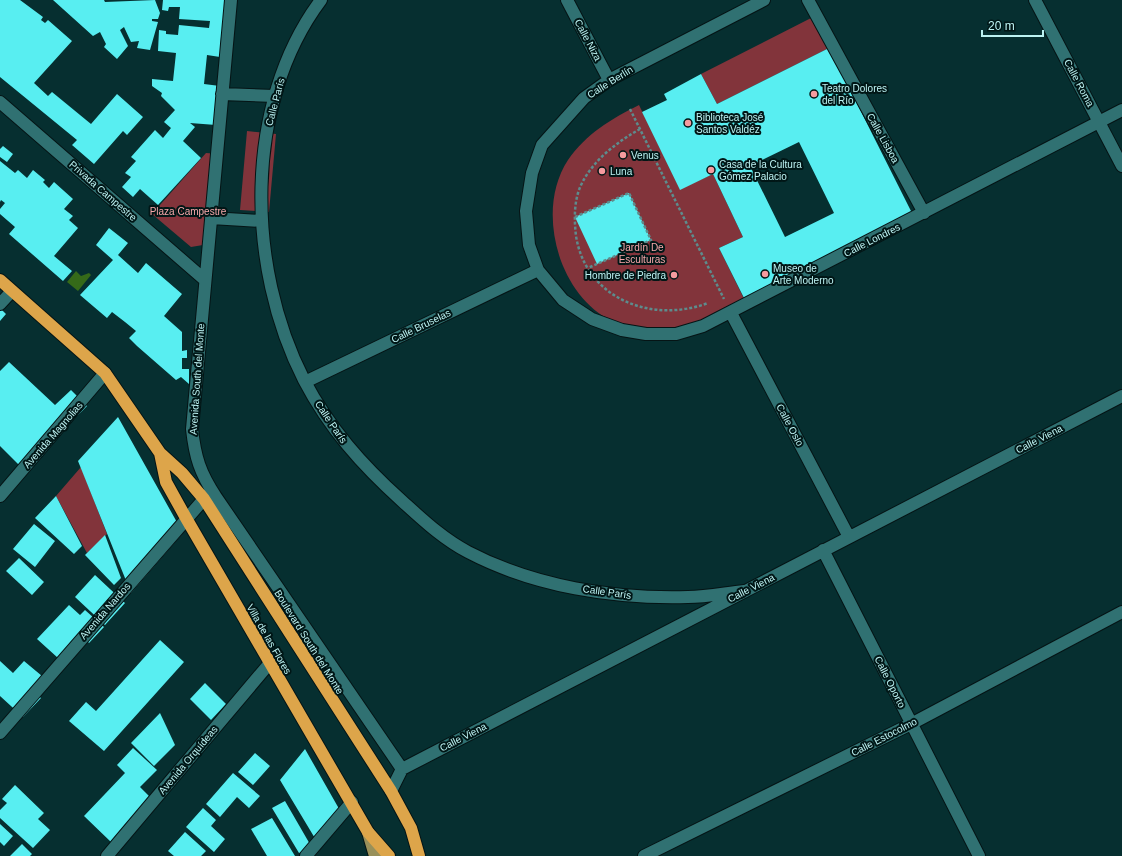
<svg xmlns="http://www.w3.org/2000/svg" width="1122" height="856" font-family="Arial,sans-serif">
<rect width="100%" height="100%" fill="#062f30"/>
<path fill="#82343b" d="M813 17 829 48 717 104 701 74Z
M639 105 680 189 713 174 743 237 719 248 749 309C726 320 701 324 677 330 670 331 662 335 656 334 649 334 642 330 636 328 628 326 619 324 612 321 558 295 535 210 568 160 586 134 611 119 639 105Z
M247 131 276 134 269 212 240 210Z
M206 153 219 154 203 245 191 247 152 214Z
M81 467 107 534 87 553 56 496Z"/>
<path fill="#356a19" d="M76 271 81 276 89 273 91 275 78 291 67 282Z"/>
<path fill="#58eef1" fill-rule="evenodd" d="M0 0H20L43 17 41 20 45 23 48 20 72 41 34 83 48 96 52 92 91 124 117 94 143 117 127 135 123 131 94 164 72 145 77 140 0 77Z
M53 0H104L105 2 155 0 160 13 158 19H152V21L158 22 150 50 137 48 139 41 131 42 124 27 120 30 128 46 117 59 104 47 106 44 100 32 93 36Z
M163 0H225V37H221L220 57 207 55 204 84 220 86 216 125 190 123 195 127 183 141 201 158 158 205 140 189 133 197 122 187 131 177 125 173 136 161 131 157 155 130 163 138 171 128 164 122 175 110 161 96 162 93 152 86V79L173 81 176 53 158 51 159 30 166 31V34L178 35 179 25 209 28 210 21 179 19 180 7H169L168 11 162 10Z
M829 48 914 217 745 300 719 248 743 237 713 174 680 190 642 112 667 100 664 94 701 74 717 104ZM799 142 834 213 785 237 750 166Z
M3 146 13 154 7 162 0 157V149Z
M0 161 15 173 18 170 27 178 33 170 45 180 43 182 49 188 54 182 73 199 64 209 73 216 69 220 78 228 54 256 72 271 63 281 9 234 15 227 0 214V209L5 203 1 200 0 202Z
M629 193 651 240 597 264 575 217Z
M109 228 128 243 118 255 138 273 146 263 182 294 164 316 182 332V351L187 350V358H182V369H189V384L181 377 176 380 137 346 129 338 136 331 125 322 112 312 107 318 80 295 113 260 96 245Z
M0 308 6 314 0 321Z
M9 362 55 405 71 390 87 406 24 470 0 446V371Z
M118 417 183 533 131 593 78 461Z
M56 496 82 546 74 554 35 518Z
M34 524 55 541 35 567 13 549Z
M105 535 121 578 114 585 85 555Z
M19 558 44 582 32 595 6 571Z
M95 575 125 603 105 625 75 597Z
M69 605 80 615 85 610 104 627 89 643 85 639 58 658 37 639Z
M160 640 184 662 104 751 69 721 86 702 96 711Z
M0 661 13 673 24 661 42 676 31 689 41 698 23 717 0 696Z
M205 683 226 704 211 720 190 699Z
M160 713 175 745 154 766 131 743Z
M133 748 157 770 140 787 153 800 111 842 84 816 125 773 117 765Z
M305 749 342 814 319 845 280 780Z
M255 753 270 766 253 785 238 772Z
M233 773 260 796 249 808 237 797 220 817 206 804Z
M15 785 44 813 38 819 50 830 33 848 0 818V810L7 803 2 799Z
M285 801 311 846 299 853 272 808Z
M203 808 216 820 211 826 225 839 214 852 186 827Z
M272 818 295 856H267L251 829Z
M0 824 13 836 4 846 0 842Z
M185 832 206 851 201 856H174L168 851Z
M22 844 32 854 30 856H10Z"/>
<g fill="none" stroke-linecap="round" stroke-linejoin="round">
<defs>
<path id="minor" d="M231 0 192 429C195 457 200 473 216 497L402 769
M321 0C243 104 246 267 304 380 329 428 362 465 402 501 423 520 443 539 468 552 535 587 614 599 688 597 707 597 725 593 744 591
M567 0 609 80
M764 0 609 80 584 98 542 145 532 173 526 211 529 245 538 270 563 300 592 319 622 330 646 334H676L703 326 1122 110
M808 0 924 213
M1035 0 1122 166
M222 94 274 96
M0 102 205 280
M211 218 262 221
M0 304 12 291
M731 313 849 537
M305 382 538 270
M0 496 105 373
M823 550 979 856
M0 733 211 491
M391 791 402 769 1122 396
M107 856 269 664
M306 856 352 802
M644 856 911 724 1122 612"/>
<path id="major" d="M368 832 375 856"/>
<path id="highway" d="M0 280 105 373 160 453 182 473 204 499 391 791 411 828 419 856
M160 453 166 482 186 518 368 832 389 856"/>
</defs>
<use href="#minor" stroke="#051415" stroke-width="14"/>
<use href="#major" stroke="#051415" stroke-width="14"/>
<use href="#highway" stroke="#051415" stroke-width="14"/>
<path stroke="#5d8c8d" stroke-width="2.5" stroke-dasharray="3 2" stroke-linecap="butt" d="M630 109 724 299
M640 129C617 142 593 160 581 185 574 200 574 219 576 236 586 299 652 324 708 303
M575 217 629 193 651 240 588 268"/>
<use href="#minor" stroke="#307172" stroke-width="12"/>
<use href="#major" stroke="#98905a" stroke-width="12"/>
<use href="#highway" stroke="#dda54a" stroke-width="12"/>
</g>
<g fill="#f59b9f" stroke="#001616" stroke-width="1.5">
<circle cx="814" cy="94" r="4"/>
<circle cx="688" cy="123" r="4"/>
<circle cx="623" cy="155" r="4"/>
<circle cx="711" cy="170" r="4"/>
<circle cx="602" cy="171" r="4"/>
<circle cx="765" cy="274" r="4"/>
<circle cx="674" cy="275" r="4"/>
</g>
<g text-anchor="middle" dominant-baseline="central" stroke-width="4" stroke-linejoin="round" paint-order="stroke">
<g font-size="10" fill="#bcf2f2" stroke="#001616">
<text transform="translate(588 40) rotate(62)">Calle Niza</text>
<text transform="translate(610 82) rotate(-32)">Calle Berlín</text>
<text transform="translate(1079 83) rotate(62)">Calle Roma</text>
<text transform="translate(275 102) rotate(-75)">Calle París</text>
<text transform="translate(883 138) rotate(61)">Calle Lisboa</text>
<text transform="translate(103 191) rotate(41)">Privada Campestre</text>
<text transform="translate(872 240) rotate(-27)">Calle Londres</text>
<text transform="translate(421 326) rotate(-26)">Calle Bruselas</text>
<text transform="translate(197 379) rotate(-86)">Avenida South del Monte</text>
<text transform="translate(331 422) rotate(56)">Calle París</text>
<text transform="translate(790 425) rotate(62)">Calle Oslo</text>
<text transform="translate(53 435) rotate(-49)">Avenida Magnolias</text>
<text transform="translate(1039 439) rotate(-27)">Calle Viena</text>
<text transform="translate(751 588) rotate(-27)">Calle Viena</text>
<text transform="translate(607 592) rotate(8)">Calle París</text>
<text transform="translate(105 611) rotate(-49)">Avenida Nardos</text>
<text transform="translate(269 639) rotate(60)">Villa de las Flores</text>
<text transform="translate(309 642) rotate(58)">Boulevard South del Monte</text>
<text transform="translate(890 682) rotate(63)">Calle Oporto</text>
<text transform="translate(463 737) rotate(-27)">Calle Viena</text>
<text transform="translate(884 737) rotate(-27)">Calle Estocolmo</text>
<text transform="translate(188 760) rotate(-50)">Avenida Orquídeas</text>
</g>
<g font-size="10" fill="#bcf2f2" stroke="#001616" text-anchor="start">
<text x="822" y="88">Teatro Dolores<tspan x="822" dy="12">del Río</tspan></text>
<text x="696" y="117">Biblioteca José<tspan x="696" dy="12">Santos Valdéz</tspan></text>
<text x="631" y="155">Venus</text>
<text x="719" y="164">Casa de la Cultura<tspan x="719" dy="12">Gómez Palacio</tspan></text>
<text x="610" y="171">Luna</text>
<text x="773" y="268">Museo de<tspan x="773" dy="12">Arte Moderno</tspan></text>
<text x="666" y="275" text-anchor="end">Hombre de Piedra</text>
</g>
<g font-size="10" fill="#f6a7aa" stroke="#001616">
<text x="188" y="211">Plaza Campestre</text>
<text x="642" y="247">Jardín De<tspan x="642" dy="12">Esculturas</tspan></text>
</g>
</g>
<path d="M982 30v6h61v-6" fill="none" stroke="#bcf2f2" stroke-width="2"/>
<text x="988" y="30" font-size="12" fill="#bcf2f2" stroke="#001616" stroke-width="3" paint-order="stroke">20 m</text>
</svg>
